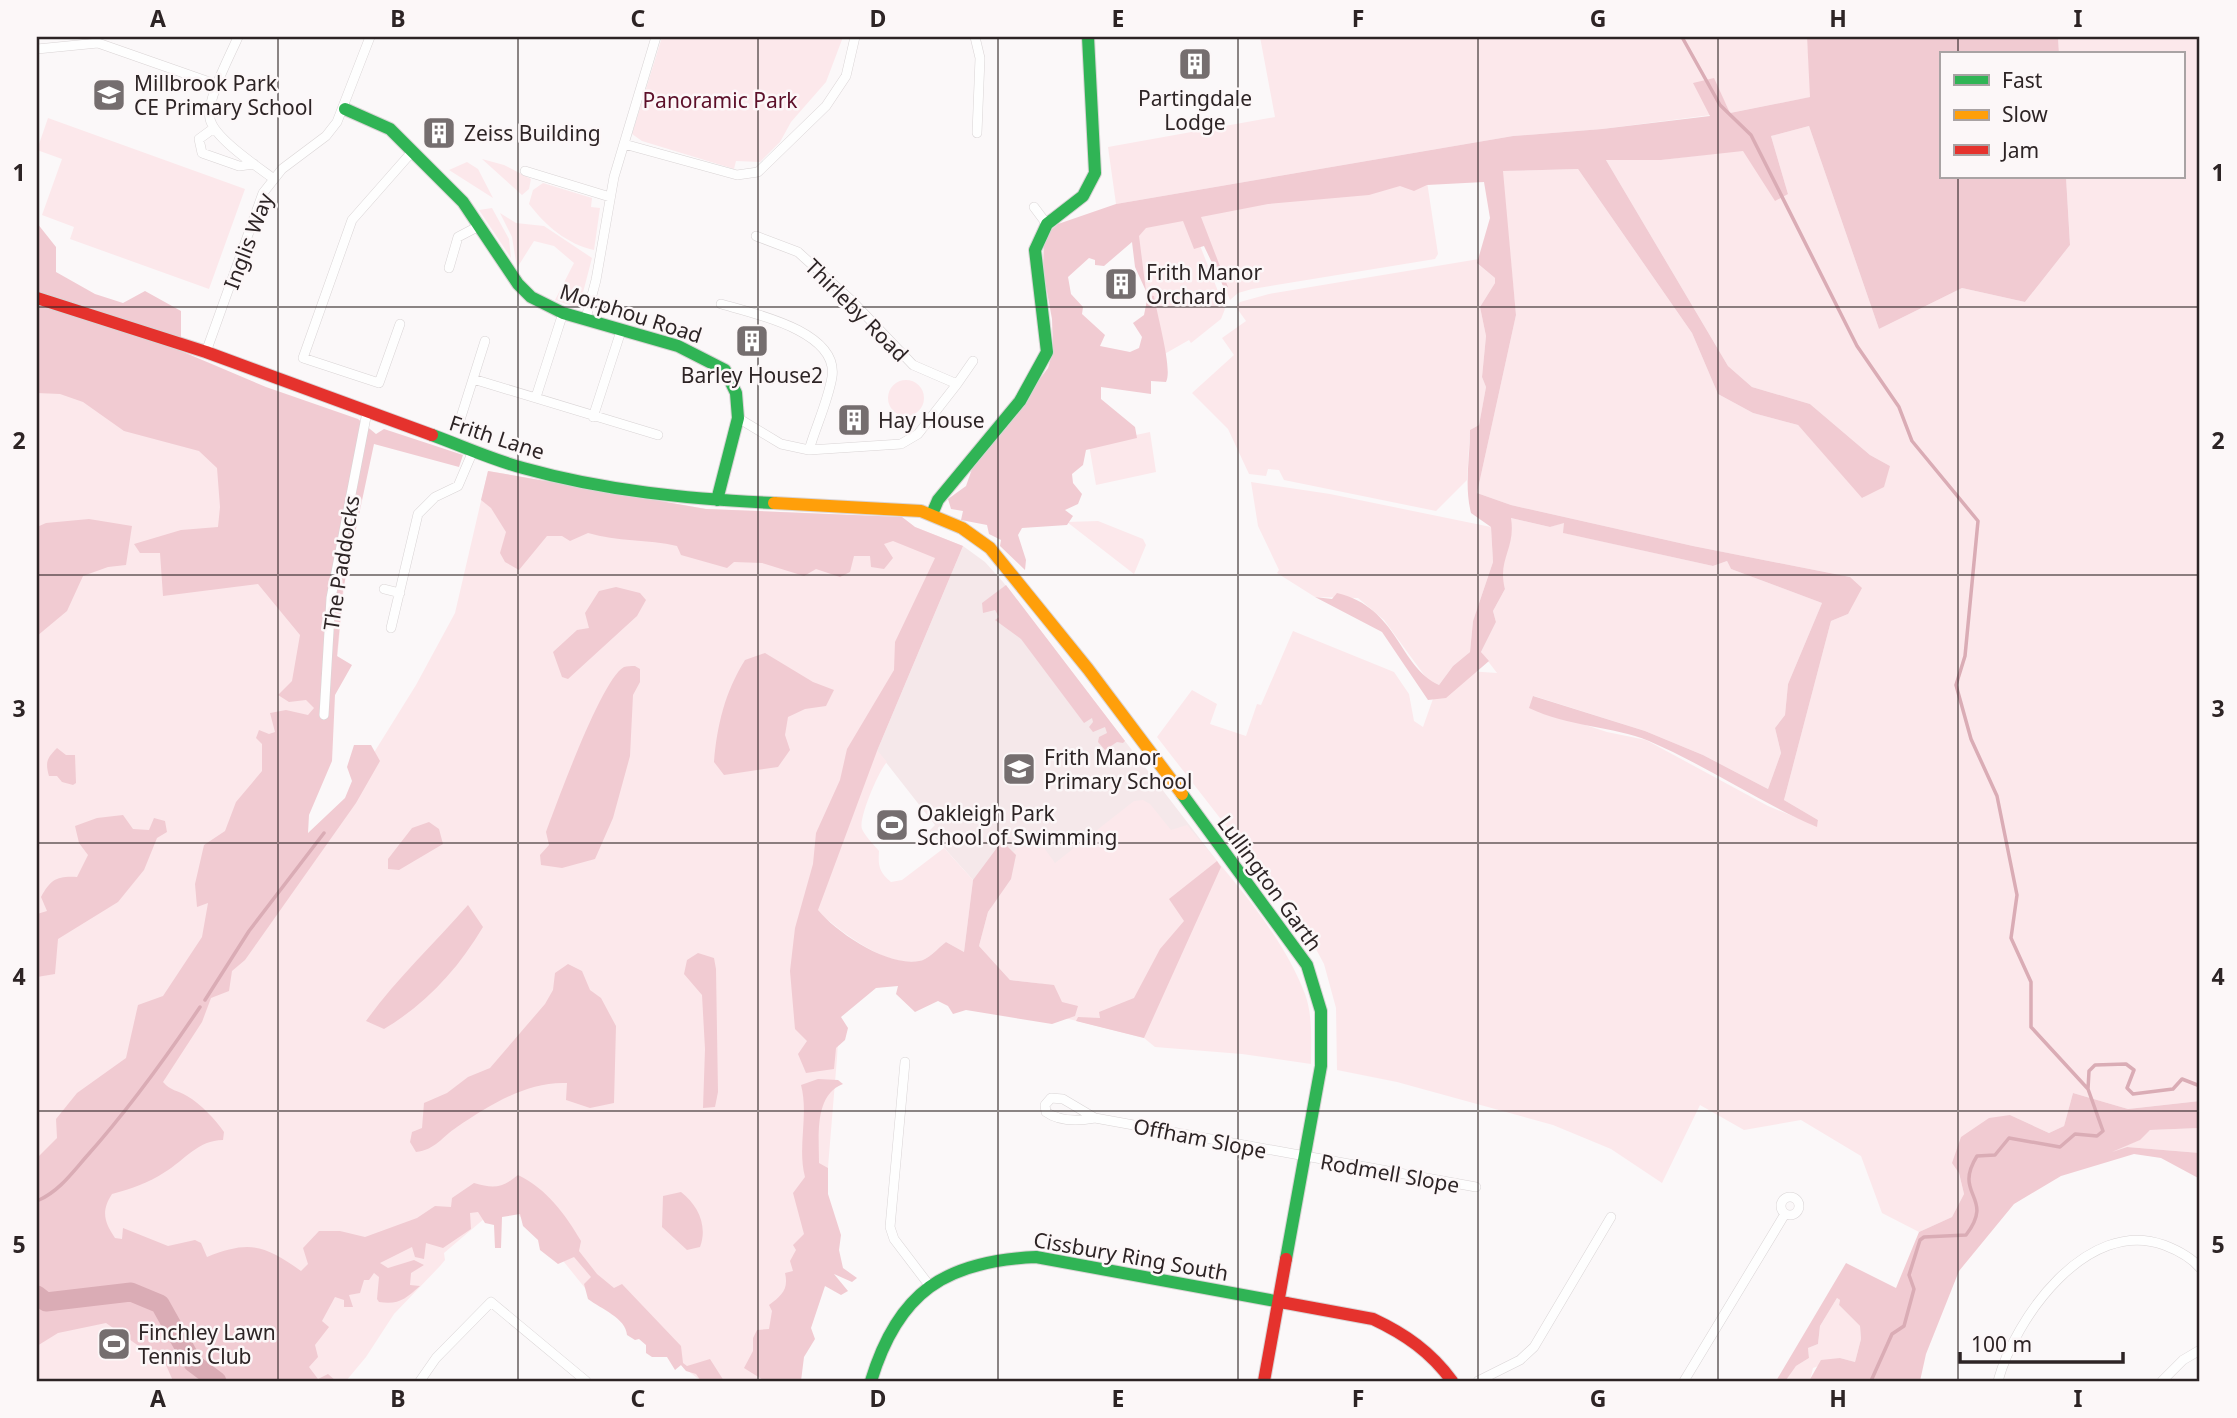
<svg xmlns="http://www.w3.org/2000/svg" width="2237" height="1418" font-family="'Noto Sans',sans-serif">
<rect width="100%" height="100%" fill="#fbf8f9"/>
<path fill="#f5e8ea" d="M963 546 985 562 1003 582 1217 861 1049 997 973 880 929 831 935 825 877 751Z"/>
<path fill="#fce8eb" d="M662 37H843L826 82 791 122 780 142 760 162 736 161 734 169 642 141 632 134Z
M1260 37H1807L1811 97 1730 113 1713 78 1711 115 1602 129 1513 136 1116 204 1108 147 1275 117Z
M2058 37H2200V1101L2128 1109 2073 1093 2064 1126 2049 1133 2010 1115 1959 1173 1964 1194 1952 1217 1919 1232 1882 1213 1861 1156 1801 1120 1744 1130 1700 1105 1662 1183 1611 1149 1553 1125 1397 1082 1337 1070 1336 1008 1324 964 1303 925 1157 737 1192 690 1217 704 1210 724 1246 736 1257 704 1261 705 1293 631 1394 672 1409 694 1414 721 1423 727 1434 696 1468 671 1497 673 1481 652 1496 622 1493 611 1505 589 1500 573 1511 518 1550 527 1565 522 1564 533 1713 566 1727 561 1731 569 1822 603 1788 684 1785 715 1775 728 1781 753 1768 789 1703 755 1645 731 1534 696 1530 707 1607 732 1646 740 1768 806 1817 826 1818 820 1784 800 1831 621 1848 614 1850 577 1693 546 1511 505 1477 493 1516 315 1502 171 1578 169 1692 333 1718 394 1753 413 1798 425 1863 498 1890 466 1870 455 1810 404 1752 387 1728 366 1606 160H1661L1743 150 1788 194 1771 136 1809 126 1879 329 1962 288 2025 302 2070 245 2066 177H2183V54H2059Z
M48 118 245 189 209 289 70 239 74 227 42 215 62 159 37 150Z
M482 159 504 165 531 179 529 189 522 195Z
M467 162 478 169 493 198 449 170Z
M1426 175 1438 254 1435 259 1252 289 1238 293 1230 300 1196 214Z
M543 183 592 198 591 207 600 208 594 250C567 244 546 226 529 204L533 190Z
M492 208 509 239 511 258 479 210Z
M500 213 516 223 544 226 592 258 580 304 575 307 555 300 574 263 554 246 534 241 517 268 512 237Z
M1188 215 1225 309 1221 319 1191 343 1189 340 1161 356 1136 250 1139 225Z
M1479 259 1478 264 1495 278V283L1480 307 1486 336 1482 377 1486 387 1479 425 1470 430 1467 480 1436 511 1284 480 1279 470 1268 469 1266 476 1249 474 1228 429 1192 393 1234 355 1222 338 1246 321 1236 307 1240 302 1269 294Z
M37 307 346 567 335 682 290 855 324 833 416 685 455 613 488 471 706 509 902 517 915 527 963 546 877 750 887 762C879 770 858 819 862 829 865 836 874 845 879 851 878 866 879 872 891 882L902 880 944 848 973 880 964 952 946 942C938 948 928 960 919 961 885 968 841 931 817 911L840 1009 837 1058 826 1191 790 1381H701L589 1293 564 1262 505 1201 444 1253 445 1260 440 1266 394 1314 366 1357 346 1381H37Z
M888 398a18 18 0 1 1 36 0a18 18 0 1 1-36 0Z
M1150 432 1156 472 1096 485 1089 445Z
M1251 482 1330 494 1491 527 1493 562 1473 621 1470 652 1453 666 1439 685 1427 679 1384 620 1358 598 1315 597 1277 573 1279 570 1258 526Z
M1098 521 1143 539 1146 545 1134 574 1067 522Z
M1143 800 1150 804 1171 830 1187 825C1229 876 1281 931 1305 994 1313 1016 1311 1042 1311 1064L1242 1054 1155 1047 1144 1038 1061 1017 1054 985 1010 980 979 946 988 912 1011 879 1016 855 1013 852 1018 847 1042 845 1055 863 1134 801Z
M2200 1128V1153L2127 1147 2095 1159 2139 1140 2150 1130Z
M1837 1298 1840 1300 1839 1305 1860 1326 1861 1339 1855 1362 1840 1358 1813 1368 1810 1381H1782L1796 1366 1809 1358 1808 1348 1818 1344 1820 1326Z"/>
<path fill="#f1cbd2" d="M1807 37H2058L2059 54H1941V177H2066L2070 245 2025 302 1962 288 1879 329 1809 126 1771 136 1788 194 1775 201 1743 151 1661 160H1606L1728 366 1752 387 1810 404 1870 455 1890 466 1884 487 1862 498 1798 425 1753 413 1718 394 1692 333 1578 169 1503 171 1516 315 1477 493 1511 505 1693 546 1850 577 1862 588 1848 614 1831 621 1784 800 1818 820 1817 827C1759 802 1707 766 1649 741 1613 726 1568 727 1529 708L1533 696 1645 731 1703 755 1768 789 1781 753 1775 728 1785 715 1788 684 1822 603 1731 569 1727 561 1713 566 1563 533 1564 523 1550 527 1511 518C1516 549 1497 559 1505 589L1493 611 1496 622 1481 652 1489 661 1446 698 1428 700 1382 632 1315 597 1332 599 1337 593C1399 608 1398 666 1439 685L1453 666 1470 652 1473 621 1493 562 1491 527 1471 513C1464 484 1470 459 1470 430L1479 425 1486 387 1482 377 1486 336 1480 307 1495 283V278L1477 263 1490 218 1484 182 1427 185 1414 191 1400 186 1369 195 1268 204 1201 217 1228 287 1224 288 1204 246 1194 249 1183 221 1146 228 1139 236 1146 291 1135 267 1132 242 1104 266 1095 265V260L1089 258 1068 277 1071 294 1083 307 1082 314 1105 335 1100 346 1130 352 1139 348 1142 337 1133 323 1144 315 1148 295 1154 296C1157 315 1173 370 1166 382L1151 381V394L1101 387V399L1135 427 1137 438 1086 450 1083 465 1072 474 1073 483 1082 494 1078 504 1065 510 1073 516 1067 525 1022 528 1018 535 1026 560 1025 570 1000 546 1001 540 989 534 987 525 961 520 963 511 951 509 948 499 966 486 972 469 1048 368 1053 351 1052 319 1043 270 1044 236 1058 224 1116 204 1513 136 1602 129 1710 116 1693 83 1714 78 1730 113 1810 97Z
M37 215V223L56 247V272L95 294 123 303 145 291 181 311V351L266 387 358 419 376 434 384 429 463 455 459 467 374 444 343 590 337 656 352 665 335 695 332 761 309 815 308 833 345 798 352 781 347 767 354 745H371L380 761 356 803 245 960 232 971 229 991 211 998 202 1022 163 1082C171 1091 177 1090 187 1096 201 1104 215 1119 224 1132L223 1140C198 1140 185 1160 165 1172 148 1183 131 1189 112 1194 101 1211 104 1222 115 1238L122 1239 123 1228 168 1246 195 1240 201 1243 207 1257C250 1240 264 1245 301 1271L308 1264 303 1248 319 1231H340L365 1237 417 1218 435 1206 451 1207 452 1198 474 1183C494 1189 502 1188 518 1175 547 1189 565 1214 581 1241L579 1251 597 1274 614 1288 622 1284 681 1346 683 1363 687 1366 710 1359 724 1381H701L696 1374 686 1371 681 1365 675 1370 667 1357H652L646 1353V1345L639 1339 635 1340 627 1335C626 1318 601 1309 588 1299L584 1284 591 1277 574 1257 558 1264 540 1250 538 1240 523 1226 520 1214 502 1217 501 1248H495L494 1225 485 1223 478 1212 470 1213 471 1229 443 1248 426 1243 424 1259 415 1257 412 1247 380 1263 388 1268 414 1260 424 1265 411 1273 410 1285 420 1286C405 1299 399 1305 379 1302L377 1299 379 1277 374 1273 369 1280H364L360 1293 349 1295 353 1307H344V1300L335 1297 322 1321 329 1327 315 1345 318 1357 309 1367 318 1379 328 1374 336 1381H173L166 1365 106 1323 58 1333 37 1346V1158L57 1138 56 1119 77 1093 126 1058 138 1005 163 996 202 937 208 903 197 907 195 884 204 845 225 831 236 802 262 771V744L256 738 259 730 269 734 275 732 270 713 286 710 308 715 314 708 306 700 289 702 278 695 292 681 300 635 258 584 163 596 160 553H140L134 544 181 530 218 527 220 507 217 468 199 451 124 431 83 402 60 394 37 393Z
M488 471 706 509 902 517 915 527 963 546 877 751 818 910C837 933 888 967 919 961 928 960 938 948 946 942L964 952 973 880 1002 841 1016 855 1011 879 988 912 979 946 1010 980 1054 985 1062 1002 1078 1006 1075 1016 1052 1024 966 1010 953 1014 948 1006 938 1001 915 1012 896 994 898 986 876 988 841 1017 848 1028 845 1040 836 1048 834 1069 806 1073 798 1054 807 1041 795 1029 790 971 795 928 813 864 816 833 840 780 847 749 894 670 895 642 935 558 893 541 884 544 893 558 884 569 871 567 870 556H854L850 572 840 577 816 569 804 576 762 563 734 562 727 568 681 555 677 546C648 539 617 542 588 533L570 541 562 536H547L519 570 505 562 500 553 506 532 491 508 481 500Z
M89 519 132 526 126 565 108 567 83 576 67 611 37 636V527L46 523Z
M1006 585 1125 741 1123 743 1117 742 1105 750 1098 742 1099 737 1107 733 1105 727 1093 732 1089 727 1093 722 1092 718 1084 723 1021 639 995 620 999 617 995 610 983 613 982 603Z
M616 587 640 593 646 600 637 616 568 679 562 677 553 652 577 630 589 628 585 613 599 591Z
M765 653 813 682 834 690 826 706 805 709 788 717 785 735 790 750 778 767 724 775 714 762C717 725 725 692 745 660Z
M635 666 640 669V682L633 695 630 756 613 818 595 859 562 868 541 865 540 855 549 845 546 832C556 805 602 678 624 667 627 666 631 666 635 666Z
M57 748 66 755H75L76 783 73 785 62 782 57 776H49C45 762 47 758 57 748Z
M123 815 133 829 149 830 154 818 165 821 167 832 157 838 144 870 118 902 58 939 55 974 37 977V914L47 911 41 897C51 879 57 876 77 877L88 855 79 843 75 826 97 818Z
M429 822 439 829 443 844 399 870 388 869V859L412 828Z
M1217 861 1221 867 1144 1038 1076 1021 1078 1017 1100 1018 1099 1012 1134 998 1160 949 1184 921 1169 899Z
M468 905 483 927C458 969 426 1004 384 1029L366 1021C396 979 434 944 468 905Z
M698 953 714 958 716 969 718 1092 715 1107 703 1108 705 1049 702 995 684 974 687 960Z
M568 964 582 971 590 990 601 998 616 1026 614 1103 590 1108 566 1100 567 1083C528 1081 489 1105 457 1127 442 1137 435 1150 416 1152L410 1142 412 1132 422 1128 424 1103 447 1093 468 1077 490 1068 545 1004 553 990 555 973Z
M818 1079 838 1080 843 1084C814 1095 819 1136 819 1163L828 1168V1194L841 1235 839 1250 843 1268 857 1278 852 1282 834 1274 848 1291 841 1295 825 1286 811 1328 815 1339 804 1357 801 1381H765L744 1368 753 1351V1338L757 1330 769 1329 772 1311 769 1305C781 1296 789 1290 785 1273L793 1271 790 1261 796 1250 793 1245 804 1234 793 1193 805 1177C797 1147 809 1115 801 1085Z
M2073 1093 2128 1109 2200 1101V1128L2150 1130 2140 1140 2112 1152 2127 1147 2200 1153V1179L2161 1158 2134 1154 2061 1176 2014 1204 1959 1271 1926 1354 1920 1381H1809L1821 1360 1840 1358 1855 1362 1861 1339 1860 1326 1839 1305 1840 1300 1837 1298 1820 1326 1818 1344 1808 1348 1809 1358 1796 1366 1786 1380 1776 1381 1846 1263 1896 1288 1919 1232 1952 1217 1964 1194 1959 1173 1952 1163 1961 1137 1989 1118 2010 1115 2049 1133 2064 1126Z
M681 1192C698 1205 708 1226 700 1247L687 1250 662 1227 663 1196Z"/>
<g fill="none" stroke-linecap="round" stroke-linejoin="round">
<path stroke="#daacb5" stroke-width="3.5" d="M1682 37 1720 105 1751 135 1857 346 1899 407 1912 441 1978 521 1965 656 1956 685 1971 739 1997 796 2017 895 2011 938 2031 982V1027L2088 1089
M205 1000 249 931 324 833
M39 1200C59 1191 72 1173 86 1157 129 1109 165 1059 200 1007
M1871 1381 1892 1334 1904 1326 1914 1289 1909 1275 1920 1240 1924 1237 1966 1235C1996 1196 1952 1196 1977 1156L1995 1155 2009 1138 2060 1147 2075 1134 2097 1136 2103 1131 2088 1089 2089 1071 2095 1065 2126 1064 2134 1070 2127 1088 2133 1094 2173 1089 2182 1079 2200 1086"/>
<path stroke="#daacb5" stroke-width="19" d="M37 1295 46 1302 131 1292 160 1304 193 1363 217 1381"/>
<defs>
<path id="street" d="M238 37C230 56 206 100 210 119 214 138 258 167 274 179
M975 37 980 58 977 133
M37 49 98 43 218 85
M214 128 199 139 202 153 239 166 254 164
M624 144 737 175 758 172 826 106 846 76 855 37
M525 171 610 197
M1034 207 1046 223
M756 236 798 252 852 301 913 365 957 384 918 434 901 444 809 450
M449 268 458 237 479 226
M721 304C752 313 839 331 832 377 828 401 816 426 809 450L781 444 738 418
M586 318 596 280 614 177 656 37
M400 324 379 383 303 358 352 220 411 153
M206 352 263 193 282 169 326 136 337 122 370 37
M473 379 658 435
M957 384 973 361
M536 397 563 313
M593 417 621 331
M460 420 485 341
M384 589 400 593
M391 628 418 514 435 497 458 486 473 451
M324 715 331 598 367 412
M905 1062 890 1227 894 1239 929 1285
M1095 1118 1063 1099 1051 1098 1045 1105 1046 1112C1060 1122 1079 1121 1095 1118L1476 1187
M1781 1206a9 9 0 1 1 18 0a9 9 0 1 1-18 0Z
M420 1381 436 1358 491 1302 586 1381
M1478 1381 1520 1360 1534 1347 1611 1217
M1684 1381 1785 1214
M1998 1381C2015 1318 2087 1217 2164 1245 2177 1250 2191 1257 2200 1268
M2162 1381 2183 1360 2200 1350"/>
<path id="fast" d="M345 109 390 129 463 202 518 284 531 297 563 313 678 346 725 370 736 393 738 418 717 500
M432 435C462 446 493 460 523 468 605 491 689 499 774 503
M932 514 938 500 1020 401 1047 352 1035 250 1047 224 1083 196 1095 173 1088 37
M1182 794 1307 965 1321 1011V1066L1286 1259
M871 1381C898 1292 945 1261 1036 1257L1286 1303"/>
<path id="slow" d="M774 503 921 511 962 528 990 548 1088 669 1182 794"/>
<path id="jam" d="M37 298 206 352 432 435
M1286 1303 1373 1319C1405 1334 1431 1352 1452 1381
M1264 1381 1286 1259"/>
</defs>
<use href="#street" stroke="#d9d4d5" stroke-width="10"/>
<use href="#fast" stroke="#d9d4d5" stroke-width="14"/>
<use href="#slow" stroke="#d9d4d5" stroke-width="14"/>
<use href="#jam" stroke="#d9d4d5" stroke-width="14"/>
<use href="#street" stroke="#fefefe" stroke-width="9"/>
<use href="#fast" stroke="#30b455" stroke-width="12"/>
<use href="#slow" stroke="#ff9f0a" stroke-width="12"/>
<use href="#jam" stroke="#e5322d" stroke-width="12"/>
</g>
<path fill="none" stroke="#2d2425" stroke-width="2" stroke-opacity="0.55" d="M278 37V1381M518 37V1381M758 37V1381M998 37V1381M1238 37V1381M1478 37V1381M1718 37V1381M1958 37V54M1958 177V1381M37 307H2200M37 575H2200M37 843H2200M37 1111H2200"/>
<defs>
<symbol id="building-square" viewBox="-11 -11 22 22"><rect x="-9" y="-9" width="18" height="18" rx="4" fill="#756e6f" stroke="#fcf7f8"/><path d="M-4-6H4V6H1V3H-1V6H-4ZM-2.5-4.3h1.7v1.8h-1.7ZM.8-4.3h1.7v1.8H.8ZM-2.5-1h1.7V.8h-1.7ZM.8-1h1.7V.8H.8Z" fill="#fff"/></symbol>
<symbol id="school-square" viewBox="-11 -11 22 22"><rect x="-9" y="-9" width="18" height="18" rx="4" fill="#756e6f" stroke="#fcf7f8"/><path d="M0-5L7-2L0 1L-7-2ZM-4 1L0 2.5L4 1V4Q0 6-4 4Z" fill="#fff"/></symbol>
<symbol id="stadium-square" viewBox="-11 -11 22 22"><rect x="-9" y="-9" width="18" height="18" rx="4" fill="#756e6f" stroke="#fcf7f8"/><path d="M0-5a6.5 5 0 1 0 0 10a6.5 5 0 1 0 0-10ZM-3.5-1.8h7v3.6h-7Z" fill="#fff"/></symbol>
</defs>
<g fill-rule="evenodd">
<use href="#building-square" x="1176" y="45" width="38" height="38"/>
<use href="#school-square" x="90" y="76" width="38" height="38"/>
<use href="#building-square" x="420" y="114" width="38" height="38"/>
<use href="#building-square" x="1102" y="265" width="38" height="38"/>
<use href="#building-square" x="733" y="322" width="38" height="38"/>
<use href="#building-square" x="835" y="401" width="38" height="38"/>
<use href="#school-square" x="1000" y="750" width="38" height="38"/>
<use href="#stadium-square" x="873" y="806" width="38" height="38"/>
<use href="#stadium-square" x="95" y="1325" width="38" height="38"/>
</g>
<g text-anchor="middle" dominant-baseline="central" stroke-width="5" stroke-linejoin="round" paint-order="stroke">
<g font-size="21" fill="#2d2425" stroke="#fcf7f8" text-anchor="start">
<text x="134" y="83">Millbrook Park<tspan x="134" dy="24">CE Primary School</tspan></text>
<text x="1195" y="98" text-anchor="middle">Partingdale<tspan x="1195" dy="24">Lodge</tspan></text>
<text x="464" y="133">Zeiss Building</text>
<text x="1146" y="272">Frith Manor<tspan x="1146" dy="24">Orchard</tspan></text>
<text x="752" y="375" text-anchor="middle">Barley House2</text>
<text x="878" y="420">Hay House</text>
<text x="1044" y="757">Frith Manor<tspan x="1044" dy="24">Primary School</tspan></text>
<text x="917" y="813">Oakleigh Park<tspan x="917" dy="24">School of Swimming</tspan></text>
<text x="138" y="1332">Finchley Lawn<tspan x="138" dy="24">Tennis Club</tspan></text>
</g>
<g font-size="21" fill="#5c0f29" stroke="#fcf7f8">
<text x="720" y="100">Panoramic Park</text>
</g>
<g font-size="21" fill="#2d2425" stroke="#fcf7f8">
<text transform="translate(248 241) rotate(-69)">Inglis Way</text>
<text transform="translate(857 310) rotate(45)">Thirleby Road</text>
<text transform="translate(631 313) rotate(18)">Morphou Road</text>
<text transform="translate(497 437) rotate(18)">Frith Lane</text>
<text transform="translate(341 563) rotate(-81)">The Paddocks</text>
<text transform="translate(1270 883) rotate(54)">Lullington Garth</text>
<text transform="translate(1200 1138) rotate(11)">Offham Slope</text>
<text transform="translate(1390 1173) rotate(10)">Rodmell Slope</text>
<text transform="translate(1131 1256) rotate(10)">Cissbury Ring South</text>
</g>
</g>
<rect width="2237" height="1418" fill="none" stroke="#fcf7f8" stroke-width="77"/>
<rect x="1940" y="52" width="245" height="126" fill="#fcf7f8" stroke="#a9a3a4" stroke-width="2"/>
<rect x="1954" y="75" width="35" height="10" fill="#30b455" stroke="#a9a3a4" stroke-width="2"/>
<text x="2002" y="88" font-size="21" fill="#2d2425">Fast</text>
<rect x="1954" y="110" width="35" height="10" fill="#ff9f0a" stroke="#a9a3a4" stroke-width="2"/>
<text x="2002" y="122" font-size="21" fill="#2d2425">Slow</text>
<rect x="1954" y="145" width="35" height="10" fill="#e5322d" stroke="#a9a3a4" stroke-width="2"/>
<text x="2002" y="158" font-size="21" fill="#2d2425">Jam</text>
<path d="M1960 1352v10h163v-10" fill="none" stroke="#2d2425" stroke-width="3.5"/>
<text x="1971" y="1352" font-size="21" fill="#2d2425" stroke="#fcf7f8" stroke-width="5" paint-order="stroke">100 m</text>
<rect x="38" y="38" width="2160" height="1342" fill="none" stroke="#2d2425" stroke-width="2.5"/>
<g font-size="23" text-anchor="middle" font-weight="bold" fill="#2d2425">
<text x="158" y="27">A</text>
<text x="398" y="27">B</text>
<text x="638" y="27">C</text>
<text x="878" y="27">D</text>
<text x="1118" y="27">E</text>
<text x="1358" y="27">F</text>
<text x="1598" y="27">G</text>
<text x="1838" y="27">H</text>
<text x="2078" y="27">I</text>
<text x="19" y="181">1</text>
<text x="2218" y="181">1</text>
<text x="19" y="449">2</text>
<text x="2218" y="449">2</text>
<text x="19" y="717">3</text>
<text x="2218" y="717">3</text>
<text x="19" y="985">4</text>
<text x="2218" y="985">4</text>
<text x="19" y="1253">5</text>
<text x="2218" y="1253">5</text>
<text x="158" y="1407">A</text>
<text x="398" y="1407">B</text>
<text x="638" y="1407">C</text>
<text x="878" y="1407">D</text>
<text x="1118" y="1407">E</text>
<text x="1358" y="1407">F</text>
<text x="1598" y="1407">G</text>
<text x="1838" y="1407">H</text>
<text x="2078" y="1407">I</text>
</g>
</svg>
